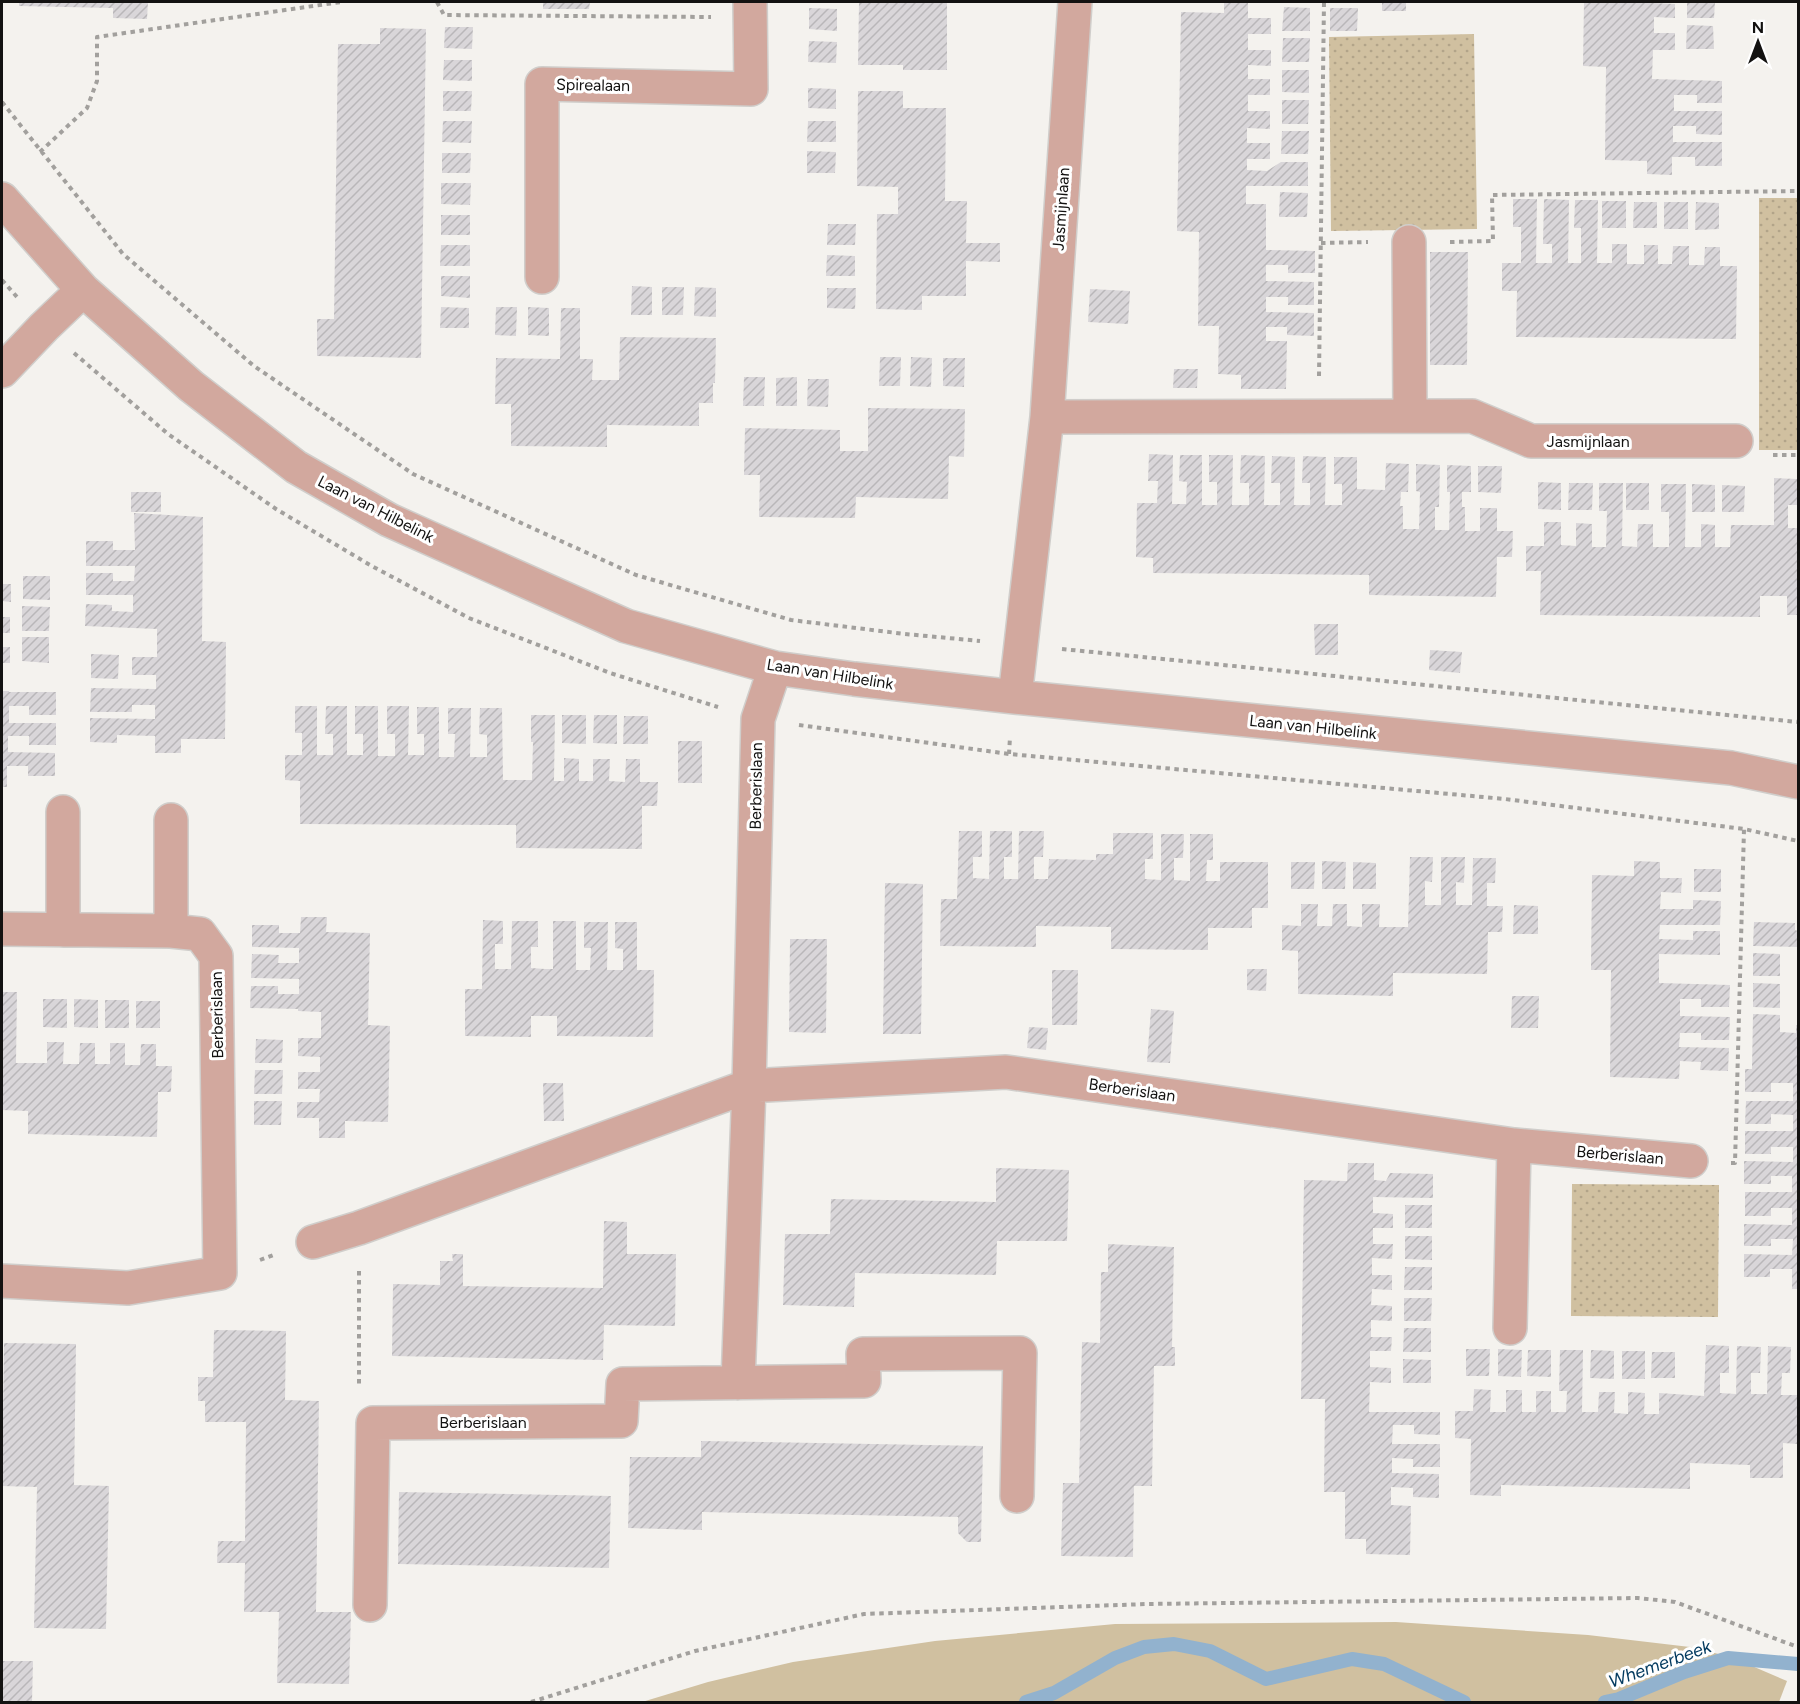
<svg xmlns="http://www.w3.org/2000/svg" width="1800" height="1704" font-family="Figtree,sans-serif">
<defs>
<pattern id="park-dots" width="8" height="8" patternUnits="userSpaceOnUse" patternTransform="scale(1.5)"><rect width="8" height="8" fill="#d0c0a0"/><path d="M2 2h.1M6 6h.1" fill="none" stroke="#b2a489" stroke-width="1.8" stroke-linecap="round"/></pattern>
<pattern id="building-hatch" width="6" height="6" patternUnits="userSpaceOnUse" patternTransform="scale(1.5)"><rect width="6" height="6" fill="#d9d6d9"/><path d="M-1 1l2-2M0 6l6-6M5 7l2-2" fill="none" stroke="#b9b7b9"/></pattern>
</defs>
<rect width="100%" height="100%" fill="#f4f2ee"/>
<path fill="#d0c0a0" d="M1396 1622 1588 1635 1690 1647 1731 1657 1787 1681 1779 1702H642L708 1682 793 1662 935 1641 1115 1624Z"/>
<path fill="url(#park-dots)" d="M1474 34 1477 229 1331 231 1329 37Z
M1759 198H1798V450H1759Z
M1572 1184 1719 1185 1718 1317 1571 1316Z"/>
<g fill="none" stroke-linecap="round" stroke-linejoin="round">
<path stroke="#92b2ce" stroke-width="14" d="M1026 1702 1054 1693 1115 1658 1144 1647 1174 1644 1210 1651 1266 1679 1352 1659 1384 1664 1464 1702
M1605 1702 1619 1699 1684 1672 1728 1658 1798 1664"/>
</g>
<path fill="url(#building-hatch)" d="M19 2H148L147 19 113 18V8L19 6Z
M543 2H590L589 9H543Z
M859 2H947V70H903V65H858Z
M1224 2H1248V18H1271V34H1248V50H1271V66L1248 65V79H1270V95H1248V111H1270V129L1247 128V143H1270V159H1247V170L1267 171 1281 162H1308V186H1246V204H1266V250L1315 251V273H1288V265H1266V281L1314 282V305H1288V297H1266V312L1314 313V336L1287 335V327H1266V341H1287L1286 389H1241V375L1218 374 1219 326H1198L1199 232 1177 231 1181 12 1224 13Z
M1382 2H1406V11H1382Z
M1584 2H1654V3L1675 4V18L1654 17V33H1675V50H1653L1652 79 1722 81V103H1697V95H1674V111H1722V135L1696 134V126H1673V142H1722V166H1695V157H1672V175L1647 174V161L1605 160 1606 67 1583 66Z
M1687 2H1715L1714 18H1687Z
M1284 7 1310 8V31H1282Z
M809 8 837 9V31L809 29Z
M1330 8H1358L1357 31H1330Z
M1687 25 1713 26 1714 49H1686Z
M445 27H473L472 49 444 48Z
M380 28 426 29 421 358 317 356V319H334L338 44H380Z
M1283 38H1310L1309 62H1282Z
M809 41 837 42 836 63 808 62Z
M444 60H472V81L443 80Z
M1282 70H1309V93L1282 92Z
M808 88 836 89V109L808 108Z
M443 91H472L471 111H443Z
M858 91H903V108H946L945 201H967L966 243H1000V262L966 261V296H922V310L876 309 877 214H898V187L857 186Z
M1282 100H1309L1308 124H1282Z
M443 121H472L471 143 442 142Z
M808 121H836V142H807Z
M1282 131H1309L1308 154H1281Z
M807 151 836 152 835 173H807Z
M442 153H471L470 173H442Z
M441 183H471L470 205 441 204Z
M1280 192 1308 193 1307 217H1279Z
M1513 199H1537L1536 263H1552V244H1543L1544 199 1569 200 1568 263H1581V228H1574L1575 200H1598L1597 263H1612V244H1627V264H1644V245H1658V264H1672L1673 246H1689V265H1704L1705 247H1720V266H1737L1736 339 1516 337 1517 291H1502V263H1521V227H1513Z
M1602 201H1626V228H1602Z
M1634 202H1657V228H1633Z
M1664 202H1688V229H1664Z
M1696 202 1719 203V229L1695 230Z
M441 215H470V235H441Z
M828 224H856L855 245H827Z
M441 245H470V266H440Z
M1430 252H1468L1467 365H1430Z
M827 255 855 256V276H826Z
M441 276H470V298L441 296Z
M632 286 652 287V315H631Z
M662 287H684L683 315H662Z
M695 287 716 288V317L694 316Z
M827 288H856L855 309 827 308Z
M1090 289 1130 291 1128 324 1088 322Z
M441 307 469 308V328H440Z
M496 307H517L516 336 495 335Z
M528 307 549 308V336L528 335Z
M561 308H580V359H593L592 380H619L620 337 716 338 715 383H713V403H699V426L607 425V447L511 446V404H495L496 358 560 359Z
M880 357H901L900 386H879Z
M911 357 932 358 931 387 910 386Z
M943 358H965L964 387 943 386Z
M1174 369H1198L1197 388H1173Z
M744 377H765L764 406H743Z
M797 377V406H776V378Z
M808 379H829L828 407 807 406Z
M868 408 965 409 964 457 949 456 948 499 856 497 855 518 759 517 760 475H744L745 428 840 430V451H868Z
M1149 454 1173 455 1172 504H1186L1187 482 1179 481 1180 455H1202V505H1217V482H1209V455H1233L1232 505H1249V483H1240L1241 455 1265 456 1264 505H1280V483H1271L1272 456 1295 457 1294 505H1310V483H1302L1303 456 1326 457 1325 505H1342V484H1334V457H1357V489L1385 490 1386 463 1409 464 1408 492H1401L1400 506H1403V529H1419L1420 492 1416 491V464L1440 465 1439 507H1435V530H1449L1450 492H1447V465L1471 466V492H1462V507H1465V531H1480V508H1497V531H1513L1512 557H1497L1496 597 1369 595V575L1153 573V558L1136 557 1137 503H1157L1158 481H1148Z
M1478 466H1502L1501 493 1478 492Z
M1774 478 1797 479V505H1788V528H1798V615H1787V596H1760V617L1540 615 1541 571H1526V546H1544V522H1561V545L1576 546V523L1592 524V547H1606L1607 511H1599V483H1623L1622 546 1637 547 1638 524H1653V547H1669V512H1661V484H1686L1685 547H1701V524L1715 525V547H1730L1731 525H1774Z
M1538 482 1561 483V510L1538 509Z
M1569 483H1593L1592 510H1568Z
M1626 483H1649V510H1626Z
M1692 484 1715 485V512H1692Z
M1722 485 1745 486 1744 512H1722Z
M131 492H161V512H131Z
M134 513 203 517 202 641 226 642 225 739H181V753H155V736L117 735V743L90 742V718L155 719V705H132V712H90L91 688 156 689V675H132V657H157V629L85 626 86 604 112 605V611L133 612V595H86V573H113V581H134L135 566H86V541H113V550H135Z
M23 576H50V600L23 599Z
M2 584H11V602L2 601Z
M22 606 50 607 49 631H22Z
M2 617H10V633H2Z
M1314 624H1338V655H1315Z
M22 637H49V663L22 661Z
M2 647H10V663H2Z
M1430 650 1462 652 1460 673 1429 670Z
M91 654 119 655 118 679 91 678Z
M2 691H9V692H56V715H29V706H9V723H56V745H29V736H8V752L55 753V776H28V766H7V787H2Z
M295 706H317V755H333V734H325L326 706H347V755H363V734H355V706H378V756H395V734H387V706H409L408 755H424V734H417V707H439V757H454L455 734H448V708H471L470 757H487V735L479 734 480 708H502L503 780H532L533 742H531V715H555L554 781H564V758L579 759V781H593V759H610L609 781 625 782 626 759H640V782H658L657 806H642V849L516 848V825L300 824V781L285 780V755H302V733H295Z
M562 715H586V744L562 743Z
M594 715H617V744L593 743Z
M624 716H648V744H623Z
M678 741H702V783H678Z
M959 831H982V857H973V878L989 879 990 831H1012V857H1004V879H1018L1019 831H1044L1043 857H1034V879H1048L1049 859 1096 860V854H1113V833H1153V859H1145V879L1161 880V834H1184L1183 858H1174V880L1190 881V834H1213V860H1207L1206 881H1220V862H1268V908H1252V928H1208V950L1111 949V927L1036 926V947L940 946 941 899H957Z
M1410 857H1433L1432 882 1425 881V905H1441V857H1465L1464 883 1456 882V905H1472L1473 858H1496L1495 883H1487V906H1503L1502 932H1488L1487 974 1393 973V996L1298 994V951L1282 950V925L1301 926V904H1318L1317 926H1332L1333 904H1347V926L1362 927V904H1380L1379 927H1408Z
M1322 861 1346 862 1345 889H1322Z
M1634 861 1660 862V878H1682L1681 893 1661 892 1660 909H1693V900L1721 901 1720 925H1660L1659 939 1693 940V931H1720V955L1659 954V983L1730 985 1729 1007H1701V999H1680V1016L1730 1017 1729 1040H1701V1033H1680L1679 1047 1729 1048 1728 1071 1700 1070 1701 1062 1680 1061 1679 1079 1610 1077 1611 970H1591L1592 875 1634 876Z
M1291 862H1315L1314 889H1291Z
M1353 862 1376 863V889H1353Z
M1694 869H1721V892H1694Z
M885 883 923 884 921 1034H883Z
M1514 905 1538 906V934H1513Z
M301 917H327L326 932 370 933 368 1025 390 1026 388 1122 345 1121V1138H319V1118H297V1102H319L320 1089H298V1072H320V1057L298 1056V1038H321V1012L298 1011V1009L250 1008 251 986H278V994H299V979L251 978 252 954 279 955 278 963H299V948L252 947V925H279V933H300Z
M483 920 503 921V944H495V969H511L512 921H538V947H531V968L545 969H553V921H576V970H590L591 948H584V922H608L607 970H623V949L615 948V922H637V970H654L653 1037 557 1036V1016H531V1037L465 1036V989H482Z
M1754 922 1795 923V930L1798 931V947L1753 946Z
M790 939H827L826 1033 789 1032Z
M1753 953 1780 954V976H1753Z
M1247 969H1267L1266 991 1247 990Z
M1052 970H1078L1077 1025H1052Z
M1753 983 1780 984V1008L1753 1007Z
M2 992H17L16 1063H47V1042H64L63 1064H79L80 1043H95V1064H110V1043H125V1065H140L141 1044H156V1066H172L171 1092H158L157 1137 28 1134V1111L2 1110Z
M1512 996H1539L1538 1028H1511Z
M43 999H67V1028L43 1027Z
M74 999 98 1000V1028L74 1027Z
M105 1000H129V1028H105Z
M136 1001H160V1028H136Z
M1151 1009 1174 1011 1170 1063 1147 1062Z
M1753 1014 1780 1015V1032L1796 1033V1025H1798V1289H1792V1269H1770V1277H1744V1254L1792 1255 1793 1239H1771V1246H1744V1224L1792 1225V1208H1771V1216H1745V1192H1792V1176H1771V1184H1744V1161L1793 1162V1147H1771V1154H1745V1131H1793V1115L1771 1114V1124H1745L1746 1101H1793V1083H1771V1092H1745V1069H1752Z
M1029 1027 1048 1028 1046 1050 1027 1048Z
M256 1039 283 1040 282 1063H255Z
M255 1070H283L282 1094H254Z
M543 1083H563L564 1121H544Z
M254 1101H282L281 1125H254Z
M1348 1163H1374V1180L1386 1181 1390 1173 1433 1174V1198L1373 1197V1213L1393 1214V1228H1373V1244H1393L1392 1259 1372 1258V1275H1392V1290L1372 1289 1371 1305 1392 1306V1321L1371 1320V1337H1392L1391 1351H1370V1367L1391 1368V1383L1370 1382 1369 1412H1440V1435L1414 1434V1425H1393L1392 1444H1440V1467H1413V1459L1392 1458V1473L1439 1474V1498L1413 1497V1488L1391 1487V1505L1411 1506 1410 1555 1366 1554V1539H1345V1492H1324L1325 1399H1301L1304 1180 1347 1181Z
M996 1168 1069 1170 1067 1241H997L996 1275 855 1273 854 1307 783 1305 785 1234H830L831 1199 996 1202Z
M1405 1205H1432V1228H1405Z
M604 1221 627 1222V1254H676L675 1326 604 1325 603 1360 392 1356 393 1284 440 1285V1261H453L452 1254H463V1286L603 1288Z
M1405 1236H1432V1260L1405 1259Z
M1108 1244 1174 1247 1172 1347H1175V1366H1154L1152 1486H1134L1133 1557 1061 1556 1063 1483H1079L1082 1342 1100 1343 1101 1272H1108Z
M1405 1267H1432V1290H1404Z
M1404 1298H1432L1431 1321H1404Z
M1404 1328H1431V1352H1403Z
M214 1330 286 1331 285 1400 319 1401 316 1612H351L349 1684 277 1683 279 1612H244L245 1563H217L218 1541H245L246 1422H205V1401H198V1377H213Z
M4 1343 76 1344 74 1485 109 1486 106 1629 34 1628 37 1487 2 1486Z
M1706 1345 1729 1346V1373H1720V1393L1736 1394 1737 1346 1761 1347 1760 1373H1751V1394H1767L1768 1346 1791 1347 1790 1373H1782L1781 1395H1798V1444L1783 1443V1478H1750V1465L1690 1463V1489L1501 1485V1496L1470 1495 1471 1439 1455 1438V1411H1473L1474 1389 1491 1390 1490 1412H1506V1390H1522V1412H1536V1391H1551V1412H1566L1567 1391H1559L1560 1350H1583L1582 1412H1598L1599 1392H1615L1614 1413 1628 1414V1392L1645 1393 1644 1414H1659V1393L1704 1396Z
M1466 1349H1490L1489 1376H1466Z
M1498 1349 1522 1350 1521 1377 1498 1376Z
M1528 1350H1551V1377L1527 1376Z
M1591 1350 1614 1351V1379L1590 1378Z
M1622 1351H1645V1379H1622Z
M1652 1352H1675V1378H1651Z
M1403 1359 1431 1360V1383H1403Z
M701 1441 983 1446 981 1542H967L958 1533V1517L702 1512V1530L628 1528 630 1457H701Z
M399 1492 611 1496 609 1568 398 1564Z
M2 1661H33L32 1702H2Z"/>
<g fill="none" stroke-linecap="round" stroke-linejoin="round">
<defs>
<path id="minor" d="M2 199 83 290 191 386 296 467 389 520 626 626 775 668 854 679 1015 697 1731 768 1798 782
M1409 242 1410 415
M542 277V84L751 89 750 2
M2 371 44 327 83 290
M1047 417 1472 416 1531 441H1736
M1015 697 1047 417 1075 2
M63 812V930
M171 820V931
M2 929 171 931 200 934 216 956 220 1273 128 1288 2 1281
M313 1242 359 1228 749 1086 1006 1072 1514 1145 1691 1161
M1510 1328 1514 1145
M738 1383 749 1086 758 719 775 668
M370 1605 373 1423 621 1421 623 1384 864 1381 863 1354 1020 1353 1017 1496"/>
</defs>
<use href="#minor" stroke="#d0cecb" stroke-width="36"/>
<path stroke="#a2a09d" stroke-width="4" stroke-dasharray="4.5 4.5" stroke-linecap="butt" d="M437 2 444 15 711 17
M2 102 123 254 254 366 413 474 636 575 791 620 905 634 980 641
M40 152 87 108 97 81V37L341 2
M1450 242 1493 241 1492 195 1798 191
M1321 243 1368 242
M2 280 17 297
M74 353 168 434 276 509 370 565 469 618 610 673 718 707
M1319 376 1324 2
M1773 455H1798
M1062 649 1798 722
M799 725 1009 754 1505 799 1744 829 1798 841
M1009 754 1010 737
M1731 1163H1735L1744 829
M260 1260 276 1254
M359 1271V1386
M531 1702 695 1651 864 1614 1147 1604 1638 1598 1675 1602 1798 1647"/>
<use href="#minor" stroke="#d2a89e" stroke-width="33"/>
</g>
<g text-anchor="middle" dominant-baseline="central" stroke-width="6" stroke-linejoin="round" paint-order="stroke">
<g font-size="16" fill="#131211" stroke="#fff">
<text transform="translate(593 85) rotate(1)">Spirealaan</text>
<text transform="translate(1061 209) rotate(-86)">Jasmijnlaan</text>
<text x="1588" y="441">Jasmijnlaan</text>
<text transform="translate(376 509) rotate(27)">Laan van Hilbelink</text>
<text transform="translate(830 674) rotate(9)">Laan van Hilbelink</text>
<text transform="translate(1313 727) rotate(6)">Laan van Hilbelink</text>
<text transform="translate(756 786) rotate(-89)">Berberislaan</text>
<text transform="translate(217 1015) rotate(-91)">Berberislaan</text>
<text transform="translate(1132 1090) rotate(8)">Berberislaan</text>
<text transform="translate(1620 1155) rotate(5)">Berberislaan</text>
<text x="483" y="1422">Berberislaan</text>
</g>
<g font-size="18" font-style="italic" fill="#033a5f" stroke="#fff">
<text transform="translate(1660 1664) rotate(-20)">Whemerbeek</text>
</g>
</g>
<rect width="1800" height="1704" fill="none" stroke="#131211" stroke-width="6"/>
<g transform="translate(1758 42)" stroke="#ffffff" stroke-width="4.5" paint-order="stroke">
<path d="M0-4.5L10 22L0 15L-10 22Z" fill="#131211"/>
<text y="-9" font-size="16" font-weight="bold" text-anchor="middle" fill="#131211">N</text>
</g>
</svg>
